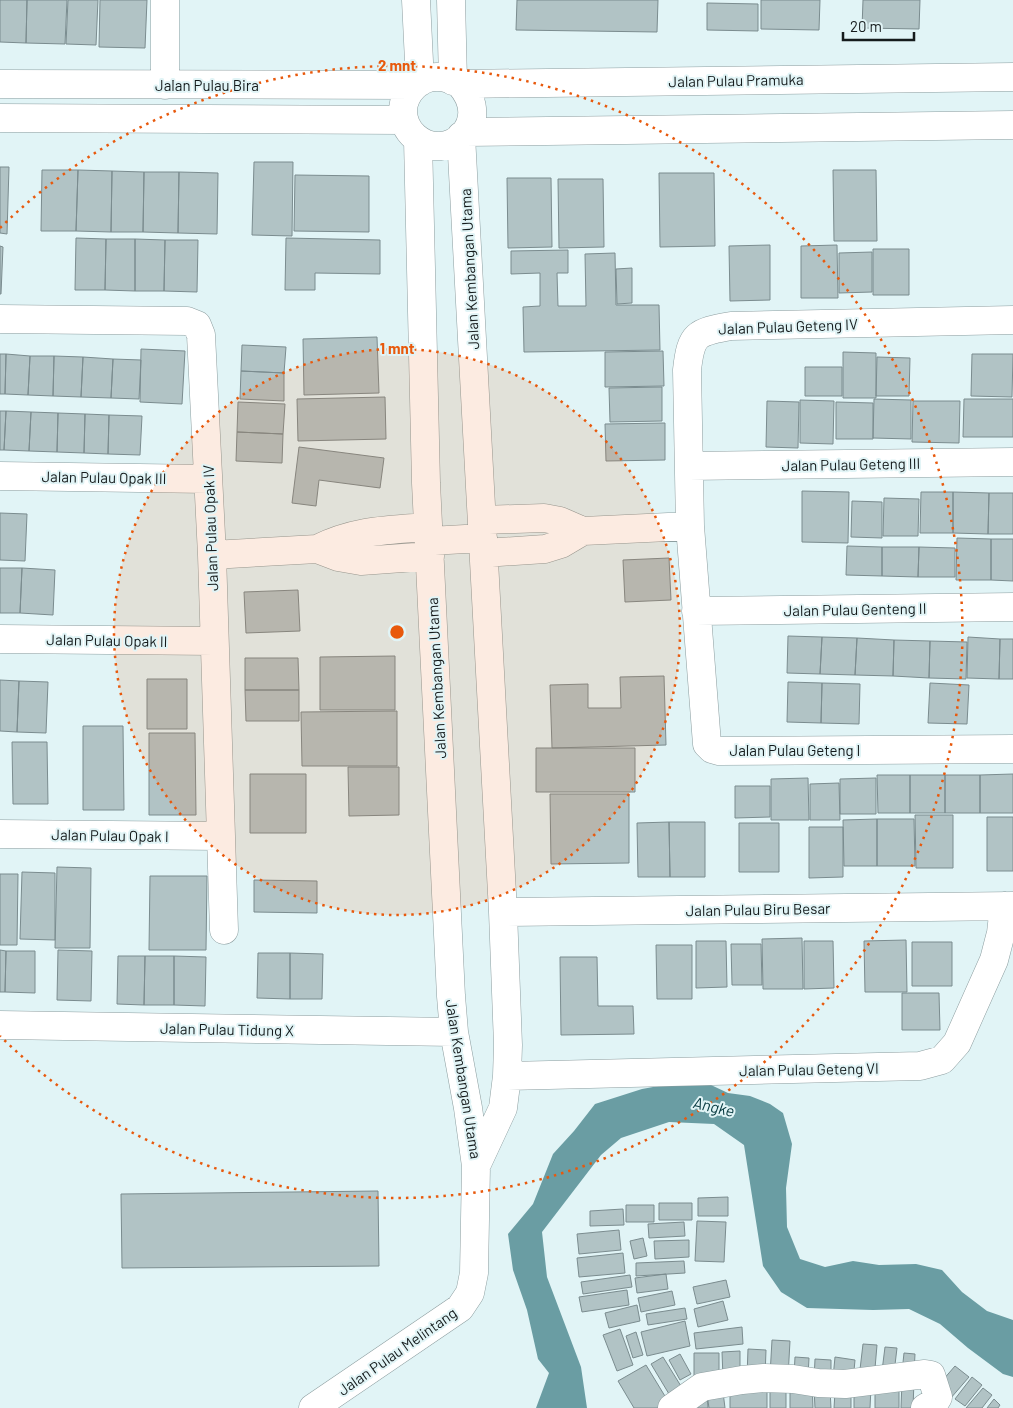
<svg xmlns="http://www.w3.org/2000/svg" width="1013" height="1408" font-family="Barlow,sans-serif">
<rect width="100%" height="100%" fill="#e1f4f6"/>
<path fill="#6a9da3" d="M664 1085H711L728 1093 750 1096 770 1104 783 1113 792 1144 786 1188 787 1227 800 1259 825 1267 853 1261 879 1265 916 1264 942 1270 962 1292 987 1311 1013 1320V1377L1003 1374 968 1348 940 1324 909 1309 873 1310 807 1308 781 1292 763 1266 744 1145 714 1124 669 1122 621 1138 601 1155 542 1232 547 1277 581 1367 587 1408H536L549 1373 538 1359 527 1310 513 1270 508 1234 533 1204 553 1154 574 1131 595 1104 642 1089Z"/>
<path fill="#b1c3c5" stroke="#7b8c8f" d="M0 0H27L26 43 0 42Z
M27 0H67L65 44 26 43Z
M68 0H98L96 45 66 44Z
M100 0H147L145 48 99 47Z
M517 0H658L657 32 516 30Z
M761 0H820L819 30 761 29Z
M863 0H920L919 29 862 28Z
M707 3 758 4V31L707 30Z
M254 162H293L292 236 252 235Z
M0 167H9L7 234 0 233Z
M42 170H78L76 231H41Z
M78 170 112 171 111 232 76 231Z
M833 170H876L877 241H834Z
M112 171 144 172 143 232H111Z
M144 172H179L178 233 143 232Z
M179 172 218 173 217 234 178 233Z
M659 173H714L715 246 660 247Z
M295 175 369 176V232L294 231Z
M507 178H551L552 247 508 248Z
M558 179H603L604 247 559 248Z
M76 238 106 239 105 290H75Z
M286 238 380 240V274L315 273V290H285Z
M106 239H135V291L105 290Z
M135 239 165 240 164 291H135Z
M165 240H198L197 292 164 291Z
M770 245V300L730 301 729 246Z
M837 245 838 298H801V246Z
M0 246 3 247 1 294H0Z
M873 249H909V295H873Z
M568 250V273H557L558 306H586L585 254 615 253 616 305H659L660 350 524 352 523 307 540 306V273L511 274V251Z
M872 252V292L839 293V253Z
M632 268V303L617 304 616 269Z
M377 337 379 393 304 395 303 339Z
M242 345 286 347 284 373 241 371Z
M141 349 185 351 182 404 140 402Z
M663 351 664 386 605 387V352Z
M843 352 876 353V398H843Z
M0 354H6L5 394H0Z
M6 354 30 356 28 395 5 394Z
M972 354H1013L1012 397 971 396Z
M30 356H54L53 396 28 395Z
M54 356 83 357 81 397 53 396Z
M83 357 113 359 111 398 81 397Z
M877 357 910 358 909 396H876Z
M113 359 141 360 139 399 111 398Z
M805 367H842V396H805Z
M241 371 284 373V401L240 399Z
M662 387V421L610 422 609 388Z
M385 397 386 439 298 441 297 399Z
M874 399 911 400V439L873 438Z
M964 399H1013V437H963Z
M800 400 834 401 833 444 800 443Z
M767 401 799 402 798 448 766 447Z
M913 401H960L959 443 912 442Z
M238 402 285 404 283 434 237 432Z
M836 402 873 403V439H836Z
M0 411H6L4 450H0Z
M6 411 31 412 29 451 4 450Z
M31 412 58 413 57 452 29 451Z
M58 413 85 414 84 453 57 452Z
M85 414 109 415 108 454 84 453Z
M109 415 142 416 140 455 108 454Z
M665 423V460L606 461 605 424Z
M237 432 283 434 282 463 236 461Z
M299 447 384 458 380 488 319 480 316 506 292 503Z
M802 491 849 492 848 543 802 542Z
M921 492H953V533H920Z
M953 492 989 493 988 534 953 533Z
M989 493H1013V534H988Z
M884 498 919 499 918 536H883Z
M852 501 882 502V538L851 537Z
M0 513 27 514 25 561 0 560Z
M957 538 991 539V580H956Z
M991 539H1013V581L991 580Z
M847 546 882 547V576L846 575Z
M882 547H919L918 577 882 576Z
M919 547 955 548V577H918Z
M669 558 671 600 625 602 623 560Z
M0 568H22L20 613H0Z
M22 568 55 570 53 615 20 613Z
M298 590 300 631 246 633 244 592Z
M788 636 822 637 820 674 787 673Z
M822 637 857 638 855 675 820 674Z
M968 637 1000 639 999 679 967 678Z
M857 638 894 640 893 676 855 675Z
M1000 639H1013V679H999Z
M894 640 930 641 929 678 893 676Z
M930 641 967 642 966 679 929 678Z
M395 656V710H320V657Z
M245 658H298L299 690H245Z
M664 676 666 745 552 748 550 685 588 684V708H621L620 677Z
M147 679H187V729H147Z
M0 680 19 681 17 732 0 731Z
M19 681 48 682 46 733 17 732Z
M788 682 822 683 821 723 787 722Z
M822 683 860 684 859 724 821 723Z
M930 683 969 685 967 724 928 723Z
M245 690H299V721H246Z
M397 711V766H302L301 712Z
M83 726H123L124 810H83Z
M149 733H195L196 815H149Z
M12 742H47L48 804H13Z
M536 748H635V792H536Z
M348 767H399V815L349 816Z
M250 774H306V833H250Z
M1013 774V813H980V775Z
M877 775H910V813H878Z
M910 775H945V813H910Z
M945 775H980V813H945Z
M808 778 809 820H771V779Z
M876 778V814H840V779Z
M839 783 840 820H810V784Z
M735 786H770V817L735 818Z
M550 794H629V863L551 864Z
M915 815H953V868H916Z
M987 817H1013V871H987Z
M877 819H914L915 866H877Z
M877 819V866H844L843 820Z
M669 822 670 877H638L637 823Z
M669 822H705V877H670Z
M739 823H779V872H739Z
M809 827H843V877L809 878Z
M57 867 91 868 90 948H55Z
M22 872 55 873V940L20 939Z
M0 874H18L17 945H0Z
M150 876H207L206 950H149Z
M254 880 317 881V913L254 912Z
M802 938 803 989H763L762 939Z
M906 940 907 992H865L864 941Z
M696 941H726L727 987 696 988Z
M804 941H833L834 988 804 989Z
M912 942H952V986H912Z
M731 944H761L762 985H732Z
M656 945H692V999H657Z
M0 950 6 951 5 992H0Z
M58 950 92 951 91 1001 57 1000Z
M6 951H35V993L5 992Z
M258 953H290V999L257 998Z
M290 953 323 954 322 999H290Z
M118 956H145L144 1005 117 1004Z
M145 956H174V1005H144Z
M174 956 206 957 205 1006 174 1005Z
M560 957H597L598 1006H633L634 1034 561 1035Z
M902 993H939L940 1030H902Z
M378 1191 379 1266 122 1268 121 1194Z
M728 1197V1216H698V1198Z
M659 1203H692V1220H659Z
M626 1205H654V1222H626Z
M623 1209 624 1225 590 1226V1211Z
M697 1221 726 1222 724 1262 695 1261Z
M684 1222 685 1236 649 1238 648 1224Z
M619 1230 621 1250 579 1254 577 1234Z
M643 1238 647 1256 634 1259 630 1241Z
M689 1240V1257L655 1259 654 1241Z
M623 1253 625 1273 579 1277 577 1258Z
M684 1261 685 1273 636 1276V1263Z
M666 1274 668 1289 637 1293 635 1278Z
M630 1275 632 1287 583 1294 581 1282Z
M726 1280 730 1297 697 1304 693 1287Z
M627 1290 629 1305 582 1312 579 1297Z
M672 1291 675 1305 641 1312 638 1298Z
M723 1301 728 1320 698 1327 694 1309Z
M637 1305 640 1321 609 1328 605 1313Z
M685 1308 687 1319 648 1325 646 1314Z
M685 1321 690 1346 647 1356 641 1332Z
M742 1327 743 1344 696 1349 694 1333Z
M620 1329 633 1365 617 1371 603 1335Z
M636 1332 643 1355 633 1358 626 1336Z
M772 1340 790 1341 788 1377 770 1375Z
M863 1344 877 1345 874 1380 859 1378Z
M885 1347 897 1348 894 1373 882 1371Z
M748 1349 766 1350 765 1377 747 1376Z
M740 1351V1377L723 1378 722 1352Z
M694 1353H719V1382H694Z
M904 1353 915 1354 914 1373 902 1372Z
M680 1354 691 1374 680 1380 669 1360Z
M663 1357 684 1391 672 1399 651 1364Z
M795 1357 809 1358 808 1376 794 1375Z
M835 1357 855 1360 853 1381 833 1378Z
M815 1359 831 1360V1381L814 1380Z
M646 1365 671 1406 668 1408H634L618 1381Z
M955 1366 969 1377 950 1399 936 1388Z
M972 1377 982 1385 965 1406 955 1399Z
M902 1381H914L913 1408H901Z
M770 1382H786V1408H770Z
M875 1382H899V1408H875Z
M790 1383H812L813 1408H790Z
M854 1387H871L870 1408H854Z
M983 1388 992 1395 982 1408H966Z
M730 1389H767V1408H730Z
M814 1389H830L831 1408H815Z
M723 1392 725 1408H709L707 1394Z
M835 1392H851V1408H834Z
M707 1394 708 1408H698L696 1395Z
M994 1399 1000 1405 998 1408H987Z"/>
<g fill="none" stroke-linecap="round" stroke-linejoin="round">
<defs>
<path id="minor" d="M416 0 420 82
M451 0 453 81
M0 84 415 85
M460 84C495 123 447 165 415 137 407 130 403 120 403 110 404 92 420 76 438 77 446 77 453 80 460 84L1013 77
M165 85V0
M0 118 404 120
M466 132 1013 125
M461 136 503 912 508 1045 507 1076 503 1108 476 1166
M0 319 187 321 197 325 201 335 212 555 224 930
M1013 320 731 326C696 332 691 334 687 370L690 526 707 744 712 749 719 751 1013 749
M689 466 1013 462
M0 476 208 479
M482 520 544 518 560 521 583 531 690 526
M430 541 483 538
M317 549C355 530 387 530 428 527
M484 553 545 549 561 544 583 531
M212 555 317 549 338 557 361 561 430 556
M696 611 1013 607
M0 639 214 641
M0 834 221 836
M503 912 1013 906
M0 1025 454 1032
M507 1076 920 1066 942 1060 957 1043 994 960 1001 933 1004 906
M313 1408 460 1308 470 1293 474 1273 476 1166 468 1108 454 1032 451 996 426 483 418 140
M672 1408 702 1387 742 1380 764 1378 793 1379 818 1383 845 1384 925 1374 931 1375 938 1397 935 1402 925 1408"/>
</defs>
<use href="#minor" stroke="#8d9ea0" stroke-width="29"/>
<use href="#minor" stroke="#fff" stroke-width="28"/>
</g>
<circle cx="397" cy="632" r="283" fill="#e8590c" fill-opacity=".12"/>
<g fill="none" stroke="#e8590c" stroke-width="2.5" stroke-dasharray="2.5 5">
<circle cx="397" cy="632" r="283"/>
<path d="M0 228A566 566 0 1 1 0 1036"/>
</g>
<g text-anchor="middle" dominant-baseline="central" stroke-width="4" stroke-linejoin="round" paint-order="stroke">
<g font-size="15" fill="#151b1c" stroke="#e1f4f6">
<text transform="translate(736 80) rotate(-1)">Jalan Pulau Pramuka</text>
<text x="207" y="85">Jalan Pulau Bira</text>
<text transform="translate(469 269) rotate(-93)">Jalan Kembangan Utama</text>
<text transform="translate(788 326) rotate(-2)">Jalan Pulau Geteng IV</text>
<text transform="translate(851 464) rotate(-1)">Jalan Pulau Geteng III</text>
<text transform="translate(104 477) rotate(1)">Jalan Pulau Opak III</text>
<text transform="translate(210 528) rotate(-92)">Jalan Pulau Opak IV</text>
<text transform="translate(855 609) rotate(-1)">Jalan Pulau Genteng II</text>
<text transform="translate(107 640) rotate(1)">Jalan Pulau Opak II</text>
<text transform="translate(436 678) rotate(-93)">Jalan Kembangan Utama</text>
<text x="795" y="750">Jalan Pulau Geteng I</text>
<text transform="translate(110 835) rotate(1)">Jalan Pulau Opak I</text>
<text transform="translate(758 909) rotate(-1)">Jalan Pulau Biru Besar</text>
<text transform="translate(227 1029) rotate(1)">Jalan Pulau Tidung X</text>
<text transform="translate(809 1069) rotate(-1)">Jalan Pulau Geteng VI</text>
<text transform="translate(464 1079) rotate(81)">Jalan Kembangan Utama</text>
<text transform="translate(397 1351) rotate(-35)">Jalan Pulau Melintang</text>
</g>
<g font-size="16" font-style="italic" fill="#06393f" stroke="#e1f4f6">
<text transform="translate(714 1106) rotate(13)">Angke</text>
</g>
</g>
<circle cx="397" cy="632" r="8" fill="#e8590c" stroke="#e1f4f6" stroke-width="2.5"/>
<g font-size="15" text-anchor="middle" font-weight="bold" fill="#e8590c" stroke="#e1f4f6" stroke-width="4" stroke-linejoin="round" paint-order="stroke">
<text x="397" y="71">2 mnt</text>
<text x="397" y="354">1 mnt</text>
</g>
<path d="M843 32v8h71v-8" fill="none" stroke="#151b1c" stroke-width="2.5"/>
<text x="850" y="32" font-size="15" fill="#151b1c" stroke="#e1f4f6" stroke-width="4" paint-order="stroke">20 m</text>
</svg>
